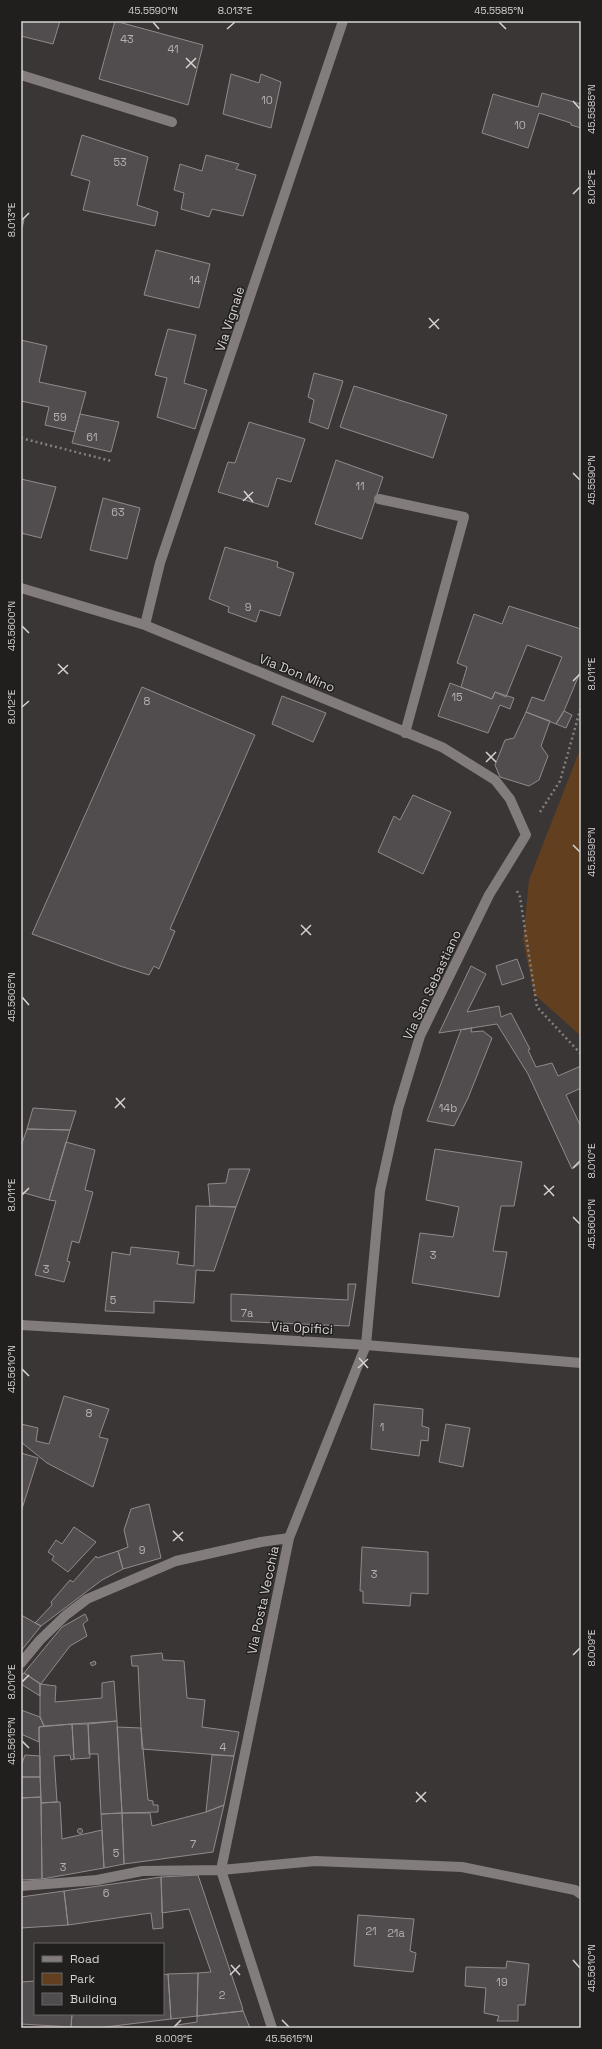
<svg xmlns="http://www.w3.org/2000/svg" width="602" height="2049" font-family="'Space Grotesk',sans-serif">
<rect width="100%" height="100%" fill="#3b3636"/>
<path fill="#613f1f" d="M581 747V1036L534 994 523 939 529 880Z"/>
<path fill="#514c4e" stroke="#918a8c" d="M21 21H60L53 44 21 36Z
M115 21 203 45 188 105 99 79Z
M231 74 259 83 261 74 281 82 271 128 223 114Z
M542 93 581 104V128L571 125V123L539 113 528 148 482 133 493 94 538 107Z
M82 135 148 157 137 205 158 212 155 226 83 210 90 181 71 175Z
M206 155 239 164 236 169 256 175 243 216 212 209 209 217 181 209 184 193 174 190 180 164 202 171Z
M21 219 24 220 21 232Z
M156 250 210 264 199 308 144 295Z
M168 329 196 335 184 383 207 390 195 429 157 417 167 378 155 375Z
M21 340 47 346 39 382 86 392 75 432 45 425 49 407 21 401Z
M314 373 343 381 328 429 309 422 314 400 308 397Z
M354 386 447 415 433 458 340 427Z
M80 414 119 422 111 452 72 443Z
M249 422 305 439 291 482 277 478 268 507 218 492 228 462 235 463Z
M336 460 383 477 362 539 315 524Z
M21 479 56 487 41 538 21 533Z
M103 498 140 508 127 559 90 550Z
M225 547 278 562 277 567 294 573 280 616 260 610 256 622 228 612 229 607 209 599Z
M509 606 581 629V670L564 711 556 724 526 712 532 697 544 701 562 657 527 645 506 697 495 692 492 699 461 687 467 667 457 663 474 614 502 624Z
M450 683 492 699 495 692 514 698 510 709 500 705 488 733 438 716Z
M142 687 255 735 170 929 175 931 159 969 154 966 149 975 120 966 32 934Z
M282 696 326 713 313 742 272 724Z
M564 711 572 715 566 728 556 724Z
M526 712 550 721 541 746 548 756 539 780 529 786 500 777 495 765 505 740 514 738Z
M413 795 451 812 423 874 378 852 394 816 400 820Z
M517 959 524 978 502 985 496 966Z
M471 966 486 974 467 1012 499 1006 501 1017 511 1013 530 1049 528 1050 536 1067 552 1063 558 1076 581 1066V1088L566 1095 581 1127V1163L572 1169 528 1074 497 1024 439 1033Z
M472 1028 471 1032 483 1031 492 1038 468 1098 454 1126 427 1121 461 1030Z
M33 1108 76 1111 70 1130 27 1129Z
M27 1129 70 1130 49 1200 21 1192V1146Z
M66 1142 95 1150 85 1190 93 1192 79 1243 72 1241 67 1261 70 1262 64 1282 35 1275 56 1201 49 1200Z
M435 1149 522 1162 514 1206H501L493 1251 507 1252 499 1297 412 1283 420 1233 453 1237 459 1207 426 1200Z
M229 1169H250L236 1207 210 1206 208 1184 226 1183Z
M196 1206 236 1207 214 1271 196 1270 194 1303 154 1301V1313L105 1311 112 1252 130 1255 131 1247 179 1252 177 1264 194 1266Z
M348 1284H356L349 1326 231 1321V1294L348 1300Z
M64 1396 109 1409 99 1437 108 1439 93 1487 47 1463 21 1442V1424L38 1428 36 1441 49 1444Z
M374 1404 423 1409 422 1426 429 1428 428 1441 421 1440 419 1456 371 1449Z
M446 1424 470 1428 463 1467 439 1462Z
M21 1453 38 1458 21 1512Z
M149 1504 161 1558 123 1569 118 1551 128 1547 124 1530 131 1509Z
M74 1527 96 1542 68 1572 52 1560 54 1556 48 1552 56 1540 62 1544Z
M362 1547 428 1552V1594L411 1593 410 1606 363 1603V1591H360Z
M118 1551 123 1569 102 1580 41 1626 35 1623 52 1605 51 1602 70 1580 73 1582 96 1556 97 1558Z
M85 1614 88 1620 83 1624 87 1636 70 1646 41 1684 24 1673 62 1627Z
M21 1615 41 1626 21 1651Z
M162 1653 163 1660 184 1661 187 1698 205 1700 202 1727 239 1732 234 1756 142 1749 138 1666H132L131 1656Z
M95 1661 96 1664 92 1666 90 1663Z
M24 1673 40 1684V1696L21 1684V1676Z
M114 1681 117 1721 44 1726 40 1717V1684L56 1686 55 1702 102 1698V1683Z
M21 1710 40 1717 44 1726 39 1727V1742L21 1734Z
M117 1721 122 1813 101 1814 98 1754H89L88 1724Z
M72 1724 74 1759 71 1760 70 1755 54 1756 57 1802 41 1803 39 1727Z
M72 1724H88L90 1758 74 1759Z
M117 1727 141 1728 148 1800 153 1801V1805H158V1812L122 1813Z
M25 1755 40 1756V1777H21V1766Z
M212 1755 234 1756 224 1805 206 1812Z
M21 1777H40L41 1797 21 1798Z
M41 1797 42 1879 21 1880V1798Z
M57 1802H60L62 1839 102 1830 104 1868 42 1879 41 1803Z
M224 1805 213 1852 124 1864 122 1813H150L152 1826 206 1812Z
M122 1813 124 1864 104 1868 101 1814Z
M77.5 1831a2.5 2.5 0 1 1 5 0a2.5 2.5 0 1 1-5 0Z
M198 1875 242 2006 243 2011 197 2016 198 1973 211 1972 189 1909 162 1913 161 1877Z
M161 1877 163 1928 153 1929 151 1913 68 1925 64 1891Z
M64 1891 68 1925 21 1928V1897Z
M358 1915 414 1919 410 1951 416 1953 413 1972 354 1966Z
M507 1961 529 1964 525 2005H518V2021H497L499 2016 484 2013 486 1988 465 1986 466 1967 506 1968Z
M198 1973 197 2016 171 2019 168 1974Z
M168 1974 171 2019 97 2028 71 2027 72 2014H163V1975Z
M35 1981V2014H72L71 2027 21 2024V1982Z
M243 2011 250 2028H178L177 2025 197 2022V2016Z"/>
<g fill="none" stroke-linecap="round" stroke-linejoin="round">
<path stroke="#858080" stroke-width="2.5" stroke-dasharray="2 3" stroke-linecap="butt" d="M21 438 111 461
M540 812 560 781 581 707
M517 891 520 897 537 1007 581 1054"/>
<path stroke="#827c7c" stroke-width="10" d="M21 75 172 122
M221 1870 315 1861 462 1867 575 1890 581 1894"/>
<path stroke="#827c7c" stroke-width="10" d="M379 499 464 517 405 733
M21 588 145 625 442 747 495 780 510 799 526 835 489 895 420 1036 398 1109 380 1191 366 1345 289 1538 221 1870 272 2028
M145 625 160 563 343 21
M21 1325 366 1345 581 1363
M21 1663 40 1640 66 1615 87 1599 176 1561 261 1542 289 1538
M21 1886 97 1880 142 1871 221 1870"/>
</g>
<path fill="none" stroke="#d6d2d2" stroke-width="1.5" d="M153 22 159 29M499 22 506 29M227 29 235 22M186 58 196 68M186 68 196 58M573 101 580 109M573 194 580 187M22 220 29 213M429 318 439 329M429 328 439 319M573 473 580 480M244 491 253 502M243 501 253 492M22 626 29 633M58 664 68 674M58 674 68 665M573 681 580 674M22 707 29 701M486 752 496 762M486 762 496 752M573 845 580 852M301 925 311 935M301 935 311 925M22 997 29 1005M116 1098 125 1108M115 1108 125 1098M573 1168 580 1161M544 1185 554 1196M22 1195 29 1188M544 1195 554 1186M573 1217 580 1224M359 1358 368 1368M358 1368 368 1359M22 1369 29 1376M173 1531 183 1541M173 1541 183 1532M573 1655 580 1648M22 1682 29 1675M22 1741 29 1748M416 1792 426 1802M416 1802 426 1792M573 1960 580 1968M231 1965 240 1975M230 1975 240 1965M282 2020 289 2027M174 2027 181 2020"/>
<g text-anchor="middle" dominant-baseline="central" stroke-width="3" stroke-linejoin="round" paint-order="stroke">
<g font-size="11" fill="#b5b0b1">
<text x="127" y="39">43</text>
<text x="173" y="49">41</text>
<text x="267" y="100">10</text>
<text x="520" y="125">10</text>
<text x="120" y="162">53</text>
<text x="195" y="280">14</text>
<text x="60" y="417">59</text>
<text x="92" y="437">61</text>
<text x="360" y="486">11</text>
<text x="118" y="512">63</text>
<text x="248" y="607">9</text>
<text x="457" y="697">15</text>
<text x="147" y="701">8</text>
<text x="448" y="1108">14b</text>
<text x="433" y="1255">3</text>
<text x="46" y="1269">3</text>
<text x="113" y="1300">5</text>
<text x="247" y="1313">7a</text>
<text x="89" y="1413">8</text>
<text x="382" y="1427">1</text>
<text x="142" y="1550">9</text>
<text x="374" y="1574">3</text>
<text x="223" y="1747">4</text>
<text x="193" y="1844">7</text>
<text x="116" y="1853">5</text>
<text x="63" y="1867">3</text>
<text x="106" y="1893">6</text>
<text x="371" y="1931">21</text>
<text x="396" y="1933">21a</text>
<text x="502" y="1982">19</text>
<text x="222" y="1995">2</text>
</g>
<g font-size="13" fill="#d6d2d2" stroke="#211e1e">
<text transform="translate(230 319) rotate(-72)">Via Vignale</text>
<text transform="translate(297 673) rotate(22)">Via Don Mino</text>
<text transform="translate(432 985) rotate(-65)">Via San Sebastiano</text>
<text transform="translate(302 1328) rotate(3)">Via Opifici</text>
<text transform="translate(263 1600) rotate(-78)">Via Posta Vecchia</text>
</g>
</g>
<rect width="602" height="2049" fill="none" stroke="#211e1e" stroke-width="44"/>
<rect x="34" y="1943" width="130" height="72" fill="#211e1e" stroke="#696666"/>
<rect x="42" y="1956" width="20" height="6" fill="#827c7c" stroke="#696666"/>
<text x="70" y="1963" font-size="12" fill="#d6d2d2">Road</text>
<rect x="42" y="1973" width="20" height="12" fill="#613f1f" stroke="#696666"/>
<text x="70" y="1983" font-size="12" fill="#d6d2d2">Park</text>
<rect x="42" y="1993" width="20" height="12" fill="#514c4e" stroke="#696666"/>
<text x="70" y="2003" font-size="12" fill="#d6d2d2">Building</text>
<rect x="22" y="22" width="558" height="2005" fill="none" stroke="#d6d2d2" stroke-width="1.5"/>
<g font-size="10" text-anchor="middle" fill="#d6d2d2">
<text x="153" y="14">45.5590°N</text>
<text x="235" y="14">8.013°E</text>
<text x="499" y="14">45.5585°N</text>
<text transform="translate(591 109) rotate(-90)" y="4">45.5585°N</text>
<text transform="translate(591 187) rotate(-90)" y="4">8.012°E</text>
<text transform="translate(11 220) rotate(-90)" y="4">8.013°E</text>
<text transform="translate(591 480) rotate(-90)" y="4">45.5590°N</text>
<text transform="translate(11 626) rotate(-90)" y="4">45.5600°N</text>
<text transform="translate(591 674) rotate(-90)" y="4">8.011°E</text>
<text transform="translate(11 707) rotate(-90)" y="4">8.012°E</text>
<text transform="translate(591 852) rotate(-90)" y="4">45.5595°N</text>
<text transform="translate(11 997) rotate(-90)" y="4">45.5605°N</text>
<text transform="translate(591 1161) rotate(-90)" y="4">8.010°E</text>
<text transform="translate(11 1195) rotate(-90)" y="4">8.011°E</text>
<text transform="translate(591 1224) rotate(-90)" y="4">45.5600°N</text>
<text transform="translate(11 1369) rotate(-90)" y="4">45.5610°N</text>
<text transform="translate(591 1648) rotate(-90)" y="4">8.009°E</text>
<text transform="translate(11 1682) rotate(-90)" y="4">8.010°E</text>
<text transform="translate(11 1741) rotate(-90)" y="4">45.5615°N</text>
<text transform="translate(591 1968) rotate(-90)" y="4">45.5610°N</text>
<text x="174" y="2042">8.009°E</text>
<text x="289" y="2042">45.5615°N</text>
</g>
</svg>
